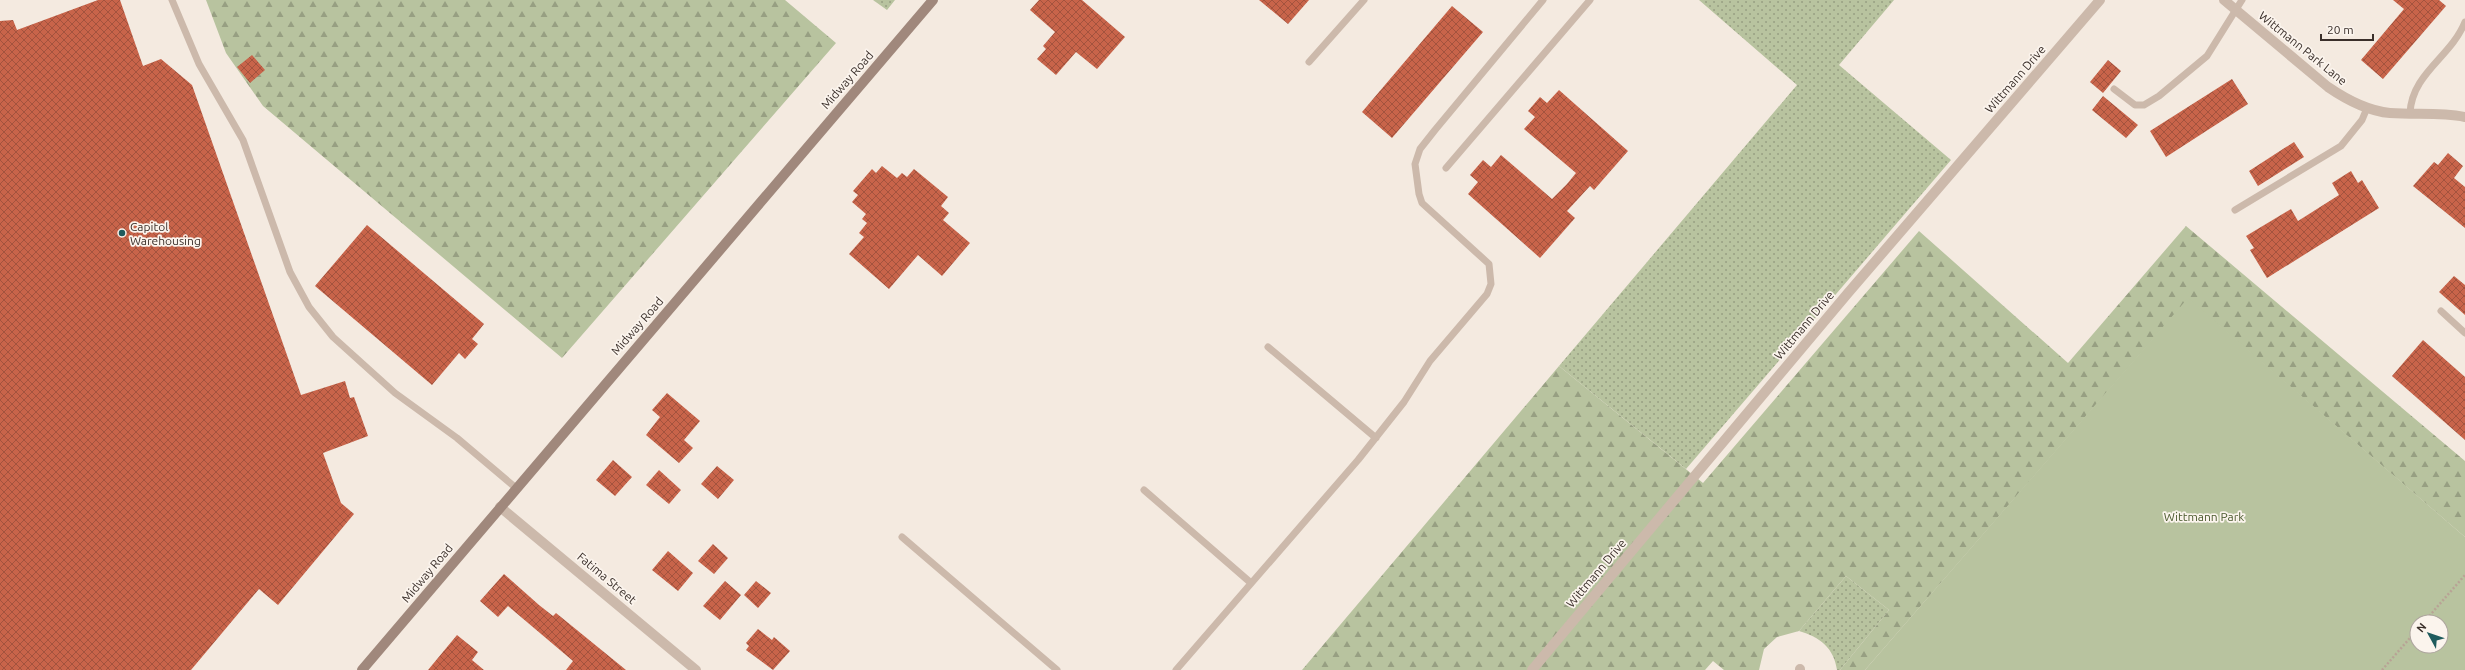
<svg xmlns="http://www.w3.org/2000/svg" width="2465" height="670" font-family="Ubuntu,sans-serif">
<defs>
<pattern id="grass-dots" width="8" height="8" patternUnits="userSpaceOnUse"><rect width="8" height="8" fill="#b8c39f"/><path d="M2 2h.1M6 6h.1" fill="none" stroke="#979f82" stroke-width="1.8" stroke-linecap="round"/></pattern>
<pattern id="forest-firs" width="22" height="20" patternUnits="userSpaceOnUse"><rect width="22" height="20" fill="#b8c39f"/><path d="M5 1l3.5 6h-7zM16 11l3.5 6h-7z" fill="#979f82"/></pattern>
<pattern id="building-cross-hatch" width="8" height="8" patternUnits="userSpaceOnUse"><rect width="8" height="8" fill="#c8644a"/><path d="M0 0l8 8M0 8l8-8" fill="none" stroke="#a3533e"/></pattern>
</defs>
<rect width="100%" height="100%" fill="#f4eae0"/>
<path fill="url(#grass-dots)" d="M873 0H895L887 10Z
M1699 0H1894L1839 65 1951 160 1686 469 1559 366 1797 85Z
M1846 576 1889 610 1840 670H1837C1834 648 1820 637 1799 631Z"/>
<path fill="url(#forest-firs)" d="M206 0H785L836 43 562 358 263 106 226 53Z
M2186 226 2465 461V537L2188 299 1865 670H1840L1889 610 1846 576 1799 631 1777 637 1764 649 1759 670H1724L1713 661 1705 670H1302L1559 366 1703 483 1919 231 2068 363Z"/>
<path fill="#b8c39f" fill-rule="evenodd" d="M2188 298 2465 537V670H1865ZM2417 622H2441V646H2417Z"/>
<path fill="url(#building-cross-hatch)" d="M98 0H120L143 66 161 59 192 85 301 395 345 381 350 398 354 397 368 436 323 453 341 503 354 514 278 605 259 589 191 670H0V21L13 20 17 30Z
M1039 0H1082L1125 37 1097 69 1076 52 1056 75 1037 59 1046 49 1043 46 1055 32 1030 10Z
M1259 0H1309L1288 24Z
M2393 0H2439L2446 6 2383 79 2361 60 2404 9Z
M1452 6 1483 32 1392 138 1362 112Z
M252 55 265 70 250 83 237 67Z
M2108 60 2121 71 2103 93 2090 82Z
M2232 79 2248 104 2166 157 2150 131Z
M1559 90 1628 151 1594 190 1590 186 1567 211 1575 218 1540 258 1468 194 1478 182 1470 175 1483 160 1491 167 1501 155 1552 199 1567 184 1576 173 1524 129 1535 117 1528 111 1540 97 1547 103Z
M2103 96 2138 125 2126 138 2092 110Z
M2294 142 2304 157 2258 186 2249 171Z
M2448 153 2463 166 2454 178 2465 187V228L2413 186 2434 162 2438 165Z
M882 166 897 178 902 173 907 177 914 169 948 197 941 206 949 213 943 220 970 243 942 276 918 255 889 289 849 254 864 237 859 233 867 223 862 219 866 214 852 202 858 195 853 191 872 169 876 173Z
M2351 171 2358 183 2362 180 2379 208 2267 278 2250 250 2254 248 2246 236 2291 209 2298 221 2339 195 2332 183Z
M367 225 484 324 472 339 478 344 465 359 459 353 432 385 315 286Z
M2454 276 2465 285V315L2439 292Z
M2423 340 2465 377V440L2392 376Z
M667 393 700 421 684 440 693 448 679 463 646 435 660 417 652 410Z
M613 460 632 477 615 496 596 480Z
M717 466 734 480 718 499 701 484Z
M659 470 681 490 669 504 646 485Z
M713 544 728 558 714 574 698 561Z
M668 551 693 573 678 591 652 570Z
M504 574 539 605 553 616 556 613 626 670H566L573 661 508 606 498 617 480 601Z
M725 581 741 595 720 620 703 606Z
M756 581 771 593 758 608 744 595Z
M758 629 772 640 774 637 790 651 773 670 746 650 749 646 746 643Z
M457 635 478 652 472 660 484 670H428Z"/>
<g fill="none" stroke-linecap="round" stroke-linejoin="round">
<path stroke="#b8a395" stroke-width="2.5" stroke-dasharray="2 2" stroke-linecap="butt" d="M2424 622 2465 575
M2382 670 2417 630"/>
<path stroke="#ccb9ab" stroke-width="7" d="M172 0 199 64 243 140 290 272 309 307 333 337 395 393 457 438 516 488
M1309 62 1364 0
M2114 89 2135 105H2144L2159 96 2207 56 2242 0
M2410 113C2412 73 2451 57 2465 22
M1446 168 1590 0
M2235 210 2341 146 2362 120 2367 108
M2441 311 2465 333
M1268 347 1376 438
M1144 490 1251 583
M902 537 1057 670
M1176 670 1358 460 1404 402 1430 361 1487 294 1491 284 1489 264 1422 203 1419 194 1415 164 1420 149 1435 130 1543 0"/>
<path stroke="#ccb9ab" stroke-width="10" d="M2224 0 2328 87C2347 100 2367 111 2390 113 2416 115 2440 112 2465 117
M500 507 696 670
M1800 669V670
M1532 670 1848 293 2100 0"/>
<path stroke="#a0887c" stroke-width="10" d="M362 670 933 0"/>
</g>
<circle fill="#1f5b5d" stroke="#fbf4ed" stroke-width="1.5" cx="122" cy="233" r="4"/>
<g text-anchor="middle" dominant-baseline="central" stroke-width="3.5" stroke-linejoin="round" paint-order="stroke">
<g font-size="12" fill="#3a2f2a" stroke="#fbf4ed">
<text transform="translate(2303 48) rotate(39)">Wittmann Park Lane</text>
<text transform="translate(2015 79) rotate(-49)">Wittmann Drive</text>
<text transform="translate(847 80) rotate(-49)">Midway Road</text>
<text transform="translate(1804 325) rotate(-50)">Wittmann Drive</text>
<text transform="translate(637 326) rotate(-49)">Midway Road</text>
<text transform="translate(427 573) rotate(-50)">Midway Road</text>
<text transform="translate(1596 573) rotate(-50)">Wittmann Drive</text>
<text transform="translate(607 578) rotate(40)">Fatima Street</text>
</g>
<g font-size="12" fill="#3a2f2a" stroke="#fbf4ed" text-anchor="start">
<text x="130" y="226">Capitol<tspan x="130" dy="14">Warehousing</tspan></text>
</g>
<g font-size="12" fill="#4a592d" stroke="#fbf4ed">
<text x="2204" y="516">Wittmann Park</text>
</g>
</g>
<g transform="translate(2429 634) rotate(310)"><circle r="19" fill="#fbf4ed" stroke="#aea59f"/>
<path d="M0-3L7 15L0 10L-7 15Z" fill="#1f5b5d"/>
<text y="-6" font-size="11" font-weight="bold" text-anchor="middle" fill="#3a2f2a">N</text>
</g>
<path d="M2321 34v6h52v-6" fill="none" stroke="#3a2f2a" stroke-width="2"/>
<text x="2327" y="34" font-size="12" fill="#3a2f2a" stroke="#fbf4ed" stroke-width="3" paint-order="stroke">20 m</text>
</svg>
